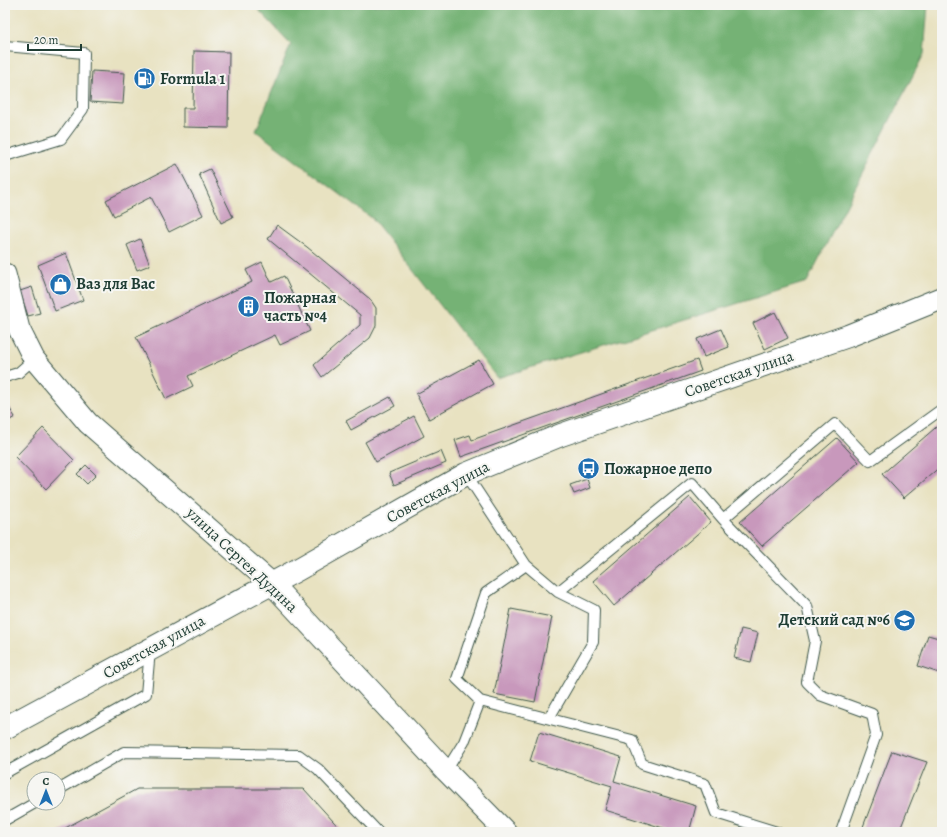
<svg xmlns="http://www.w3.org/2000/svg" width="947" height="837" font-family="Alegreya,serif">
<rect width="100%" height="100%" fill="#f6f6f2"/>
<filter id="ink" filterUnits="userSpaceOnUse"><feTurbulence type="fractalNoise" baseFrequency=".025" numOctaves="2"/><feDisplacementMap in="SourceGraphic" scale="8" xChannelSelector="R" yChannelSelector="G"/><feConvolveMatrix kernelMatrix="1 2 1 2 8 2 1 2 1" color-interpolation-filters="sRGB"/></filter>
<filter id="wash" filterUnits="userSpaceOnUse"><feTurbulence type="fractalNoise" baseFrequency=".012" numOctaves="4" result="noise"/><feDisplacementMap in="SourceGraphic" scale="16" xChannelSelector="R" yChannelSelector="G"/><feGaussianBlur stdDeviation="0.9" result="paint"/><feColorMatrix in="noise" values="0 0 0 0 0 0 0 0 0 0 0 0 0 0 0 0 0 1.4 0 .05"/><feComposite in="paint" operator="in"/></filter>
<g filter="url(#wash)">
<rect width="100%" height="100%" fill="#e8e2c1"/>
<path fill="#74b274" stroke="#4a7854" d="M254 5H928L924 54 807 282 497 378 373 219 256 131 291 44Z"/>
<g id="blocks">
<path fill="#c898bc" d="M194 51 229 52 228 128 183 127V108H193Z
M92 71 125 73 123 104 90 102Z
M177 164 203 215 169 232 151 197 114 216 106 200Z
M210 169 233 217 221 223 199 174Z
M277 225 307 247 370 299 376 308V326L370 338 322 377 314 365 360 325V315L268 239Z
M140 239 150 265 137 270 127 245Z
M66 253 83 300 55 311 38 265Z
M262 262 271 282 284 276 310 331 280 345 275 335 188 376 193 386 166 399 136 337 252 282 246 270Z
M32 287 40 313 28 316 20 291Z
M775 312 788 338 765 349 753 323Z
M721 329 729 347 704 357 697 339Z
M479 360 493 384 429 419 416 394Z
M697 360 701 371 461 457 455 440 470 435 472 440Z
M390 397 395 406 351 430 346 421Z
M8 406 15 417 5 423V408Z
M414 416 424 436 376 462 365 442Z
M942 422V465L904 498 882 474Z
M43 428 74 460 46 489 15 457Z
M837 438 859 462 762 546 740 522Z
M441 451 446 463 394 485 389 473Z
M86 465 96 475 87 484 77 474Z
M587 479 590 488 574 494 570 485Z
M690 497 711 522 614 606 593 581Z
M511 609 552 617 535 702 494 694Z
M741 629 758 633 751 662 734 658Z
M928 635 942 639V674L918 666Z
M539 732 621 757 614 781 696 806 690 829 697 832H676L605 810 612 786 530 761Z
M892 751 927 762 899 832H861Z
M137 789H304L343 832H58Z"/>
</g>
</g>
<g filter="url(#ink)">
<use href="#blocks" fill-opacity="0" stroke="#3d5649" stroke-width="1"/>
<g fill="none" stroke-linecap="round" stroke-linejoin="round">
<defs>
<path id="service" d="M5 46 84 53 83 109 61 139 5 156
M5 377 18 373 34 359
M466 474 526 565 558 592 594 610 593 642 549 718
M723 519 807 606 815 641 807 682 820 695 872 714 876 735 841 832
M526 565 486 593 457 679 480 701 632 740 642 764 705 784 716 813 777 832
M558 592 692 483 723 519 835 424 870 461 942 409
M446 771 464 742 480 701
M5 773 146 694 150 650
M58 790 124 752 299 755 318 769 378 832
M5 820 35 803"/>
<path id="minor" d="M5 274 19 329 34 359 88 423 271 583 446 771 506 832"/>
<path id="tertiary" d="M5 728 297 570 466 474 561 435 848 336 942 298"/>
</defs>
<use href="#service" stroke="#3d5649" stroke-width="12"/>
<use href="#minor" stroke="#3d5649" stroke-width="23"/>
<use href="#tertiary" stroke="#3d5649" stroke-width="24"/>
<use href="#service" stroke="#fff" stroke-width="10"/>
<use href="#minor" stroke="#fff" stroke-width="21"/>
<use href="#tertiary" stroke="#fff" stroke-width="22"/>
</g>
</g>
<defs>
<symbol id="fuel-disc" viewBox="-11 -11 22 22"><circle r="9.5" fill="#1f6fb2" stroke="#f6f6f2"/><path d="M-5.5-6h7V0h2V4h1.3V-2.5L3-4.5l.8-.8L6-3V5H2.5V1h-1V6h-7ZM-4.2-4.7v3.2H.2V-4.7Z" fill="#fff"/></symbol>
<symbol id="shop-disc" viewBox="-11 -11 22 22"><circle r="9.5" fill="#1f6fb2" stroke="#f6f6f2"/><path d="M-5-2.5h2.3a2.7 3.5 0 0 1 5.4 0H5L5.5 6h-11ZM-1.5-2.5h3a1.5 2.3 0 0 0-3 0Z" fill="#fff"/></symbol>
<symbol id="building-disc" viewBox="-11 -11 22 22"><circle r="9.5" fill="#1f6fb2" stroke="#f6f6f2"/><path d="M-4-6H4V6H1V3H-1V6H-4ZM-2.5-4.3h1.7v1.8h-1.7ZM.8-4.3h1.7v1.8H.8ZM-2.5-1h1.7V.8h-1.7ZM.8-1h1.7V.8H.8Z" fill="#fff"/></symbol>
<symbol id="bus-disc" viewBox="-11 -11 22 22"><circle r="9.5" fill="#1f6fb2" stroke="#f6f6f2"/><path d="M-5-6H5V4H4V6H2V4H-2V6H-4V4H-5ZM-3.5-4V0h7V-4ZM-3.5 1.2v1.5H-2V1.2ZM2 1.2v1.5H3.5V1.2Z" fill="#fff"/></symbol>
<symbol id="school-disc" viewBox="-11 -11 22 22"><circle r="9.5" fill="#1f6fb2" stroke="#f6f6f2"/><path d="M0-5L7-2L0 1L-7-2ZM-4 1L0 2.5L4 1V4Q0 6-4 4Z" fill="#fff"/></symbol>
</defs>
<g fill-rule="evenodd">
<use href="#fuel-disc" x="132" y="66" width="25" height="25"/>
<use href="#shop-disc" x="48" y="272" width="25" height="25"/>
<use href="#building-disc" x="236" y="294" width="25" height="25"/>
<use href="#bus-disc" x="576" y="456" width="25" height="25"/>
<use href="#school-disc" x="892" y="608" width="25" height="25"/>
</g>
<g text-anchor="middle" dominant-baseline="central" stroke-width="4" stroke-linejoin="round" paint-order="stroke">
<g font-size="16" font-weight="bold" fill="#1f3d34" stroke="#f6f6f2" text-anchor="start">
<text x="160" y="79">Formula 1</text>
<text x="76" y="284">Ваз для Вас</text>
<text x="264" y="298">Пожарная<tspan x="264" dy="18">часть №4</tspan></text>
<text x="604" y="469">Пожарное депо</text>
<text x="890" y="620" text-anchor="end">Детский сад №6</text>
</g>
<g font-size="16" fill="#1f3d34" stroke="#f6f6f2">
<text transform="translate(739 374) rotate(-19)">Советская улица</text>
<text transform="translate(438 492) rotate(-28)">Советская улица</text>
<text transform="translate(242 560) rotate(43)">улица Сергея Дудина</text>
<text transform="translate(154 647) rotate(-29)">Советская улица</text>
</g>
</g>
<rect width="947" height="837" fill="none" stroke="#f6f6f2" stroke-width="20"/>
<g transform="translate(46 791)"><circle r="19" fill="#f6f6f2" stroke="#a0aca6"/>
<path d="M0-3L7 15L0 10L-7 15Z" fill="#1f6fb2"/>
<text y="-6" font-size="11" font-weight="bold" text-anchor="middle" fill="#1f3d34">С</text>
</g>
<path d="M28 44v6h53v-6" fill="none" stroke="#1f3d34" stroke-width="2"/>
<text x="34" y="44" font-size="12" fill="#1f3d34" stroke="#f6f6f2" stroke-width="3" paint-order="stroke">20 m</text>
</svg>
